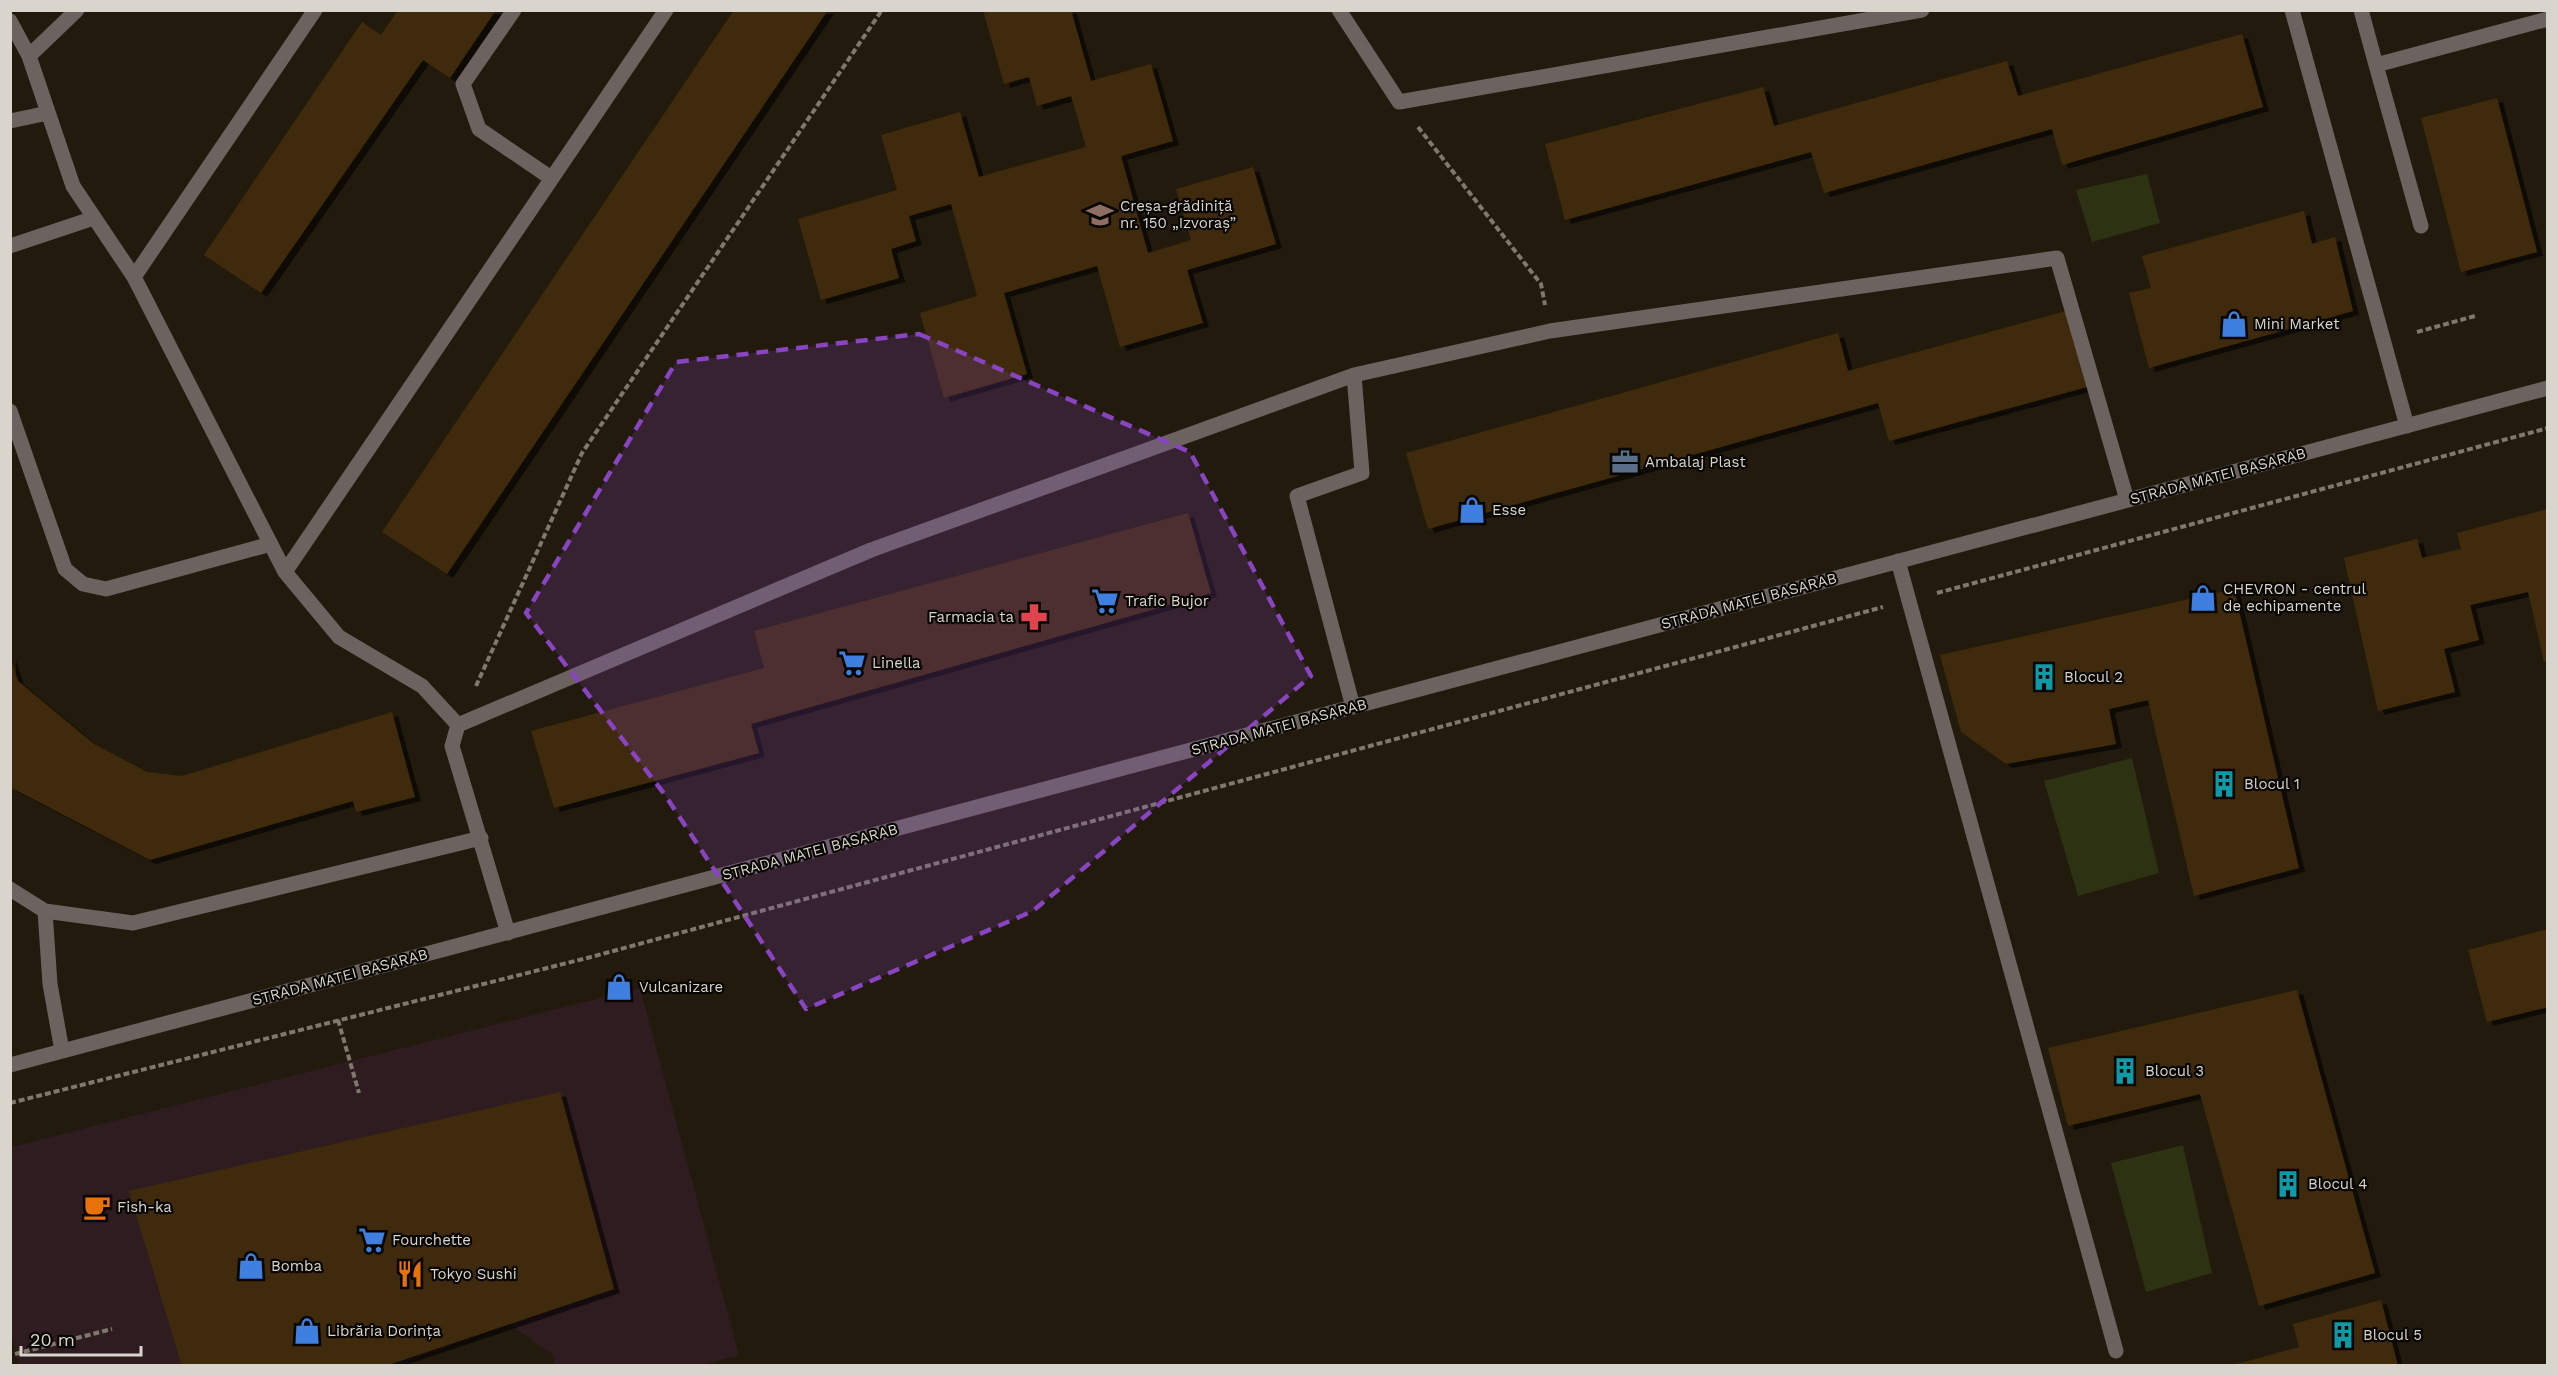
<svg xmlns="http://www.w3.org/2000/svg" width="2558" height="1376" font-family="'Work Sans',sans-serif">
<defs>
<filter id="shadow"><feDropShadow dx="6" dy="4" stdDeviation="0" flood-color="#0009"/></filter>
</defs>
<rect width="100%" height="100%" fill="#221a0d"/>
<path fill="#2f1c20" d="M640 988 739 1355 702 1365H555L552 1354 509 1324 407 1362 404 1365 20 1366 11 1334V1147Z"/>
<path fill="#2d3212" d="M2147 174 2160 223 2092 242 2076 190Z
M2132 758 2159 873 2078 896 2044 781Z
M2183 1145 2212 1273 2146 1292 2111 1163Z"/>
<path fill="#402c07" filter="url(#shadow)" d="M398 10H496L450 78 423 60 261 293 204 255 362 22 381 35Z
M734 10H828L447 574 382 532Z
M983 10H1071L1091 81 1151 64 1173 141 1121 156 1148 253 1191 240 1176 189 1253 167 1276 244 1187 270 1203 323 1120 347 1097 266 1004 293 1027 374 944 398 920 313 977 296 951 204 909 216 916 241 891 249 899 278 821 300 798 219 897 190 881 135 960 112 979 177 1086 147 1071 96 1037 106 1029 77 1004 84Z
M2242 34 2263 107 2062 165 2052 129 1824 193 1811 152 1565 220 1545 144 1763 87 1774 126 2007 61 2018 96Z
M2497 98 2537 252 2461 272 2421 118Z
M2304 211 2312 244 2335 237 2353 311 2149 368 2129 293 2151 288 2142 256Z
M2066 311 2087 387 1889 441 1878 403 1428 529 1406 453 1838 333 1848 371Z
M2548 509V661L2544 662 2528 592 2470 605 2479 640 2444 649 2455 692 2378 711 2344 558 2417 539 2422 558 2461 549 2457 533Z
M1188 513 1211 593 751 724 759 753 554 808 531 731 764 668 754 631Z
M2234 589 2299 868 2194 896 2148 700 2109 709 2116 744 2006 764 1961 732 1940 655Z
M10 657 18 681 94 744 147 772 182 776 392 712 415 797 356 812 353 801 150 860 10 787Z
M2548 929V1007L2487 1022 2468 950Z
M2297 990 2375 1273 2259 1306 2200 1094 2068 1126 2048 1048Z
M560 1092 614 1289 385 1366H182L129 1191Z
M2381 1300 2398 1366H2229L2299 1347 2293 1324Z"/>
<g fill="none" stroke-linecap="round" stroke-linejoin="round">
<path stroke="#7e786d" stroke-width="4" stroke-dasharray="6 3" stroke-linecap="butt" d="M1418 127 1541 284 1545 305
M2417 332 2475 316
M1937 593 2548 428
M476 686 582 453 882 10
M338 1020 359 1093
M10 1103 591 957 1883 607
M15 1354 112 1329"/>
<path stroke="#6c6361" stroke-width="15" d="M514 10 463 84 479 129 551 178
M1339 10 1399 102 1922 10
M2292 10 2407 426
M2361 10 2376 65 2548 19
M10 21 29 56 73 186 134 277 285 572 339 637 422 686 458 725 452 746 508 933
M29 56 77 10
M2376 65 2421 226
M10 121 48 113
M10 246 94 218
M134 277 315 10
M10 411 65 569 83 584 106 589 271 544
M1898 561 2116 1351
M285 572 666 10
M1353 707 1297 496 1362 473 1354 375
M458 725 871 550 1354 375 1550 331 2057 258 2127 500
M10 889 45 911 133 923 481 838
M45 911 50 984 62 1051
M10 1065 2548 388"/>
</g>
<path fill="#8945c1" fill-opacity="0.2" stroke="#8945c1" stroke-width="4.5" stroke-dasharray="12 8" stroke-linejoin="round" d="M919 334 1190 452 1311 676 1033 911 806 1009 665 795 526 613 676 362Z"/>
<defs>
<symbol id="school-bare" viewBox="-9 -9 18 18"><path d="M0-5L7-2L0 1L-7-2ZM-4 1L0 2.5L4 1V4Q0 6-4 4Z" fill="#8d6e63" stroke="#080602" stroke-width="2.5" paint-order="stroke"/></symbol>
<symbol id="shop-bare" viewBox="-9 -9 18 18"><path d="M-5-2.5h2.3a2.7 3.5 0 0 1 5.4 0H5L5.5 6h-11ZM-1.5-2.5h3a1.5 2.3 0 0 0-3 0Z" fill="#3f7fe0" stroke="#080602" stroke-width="2.5" paint-order="stroke"/></symbol>
<symbol id="office-bare" viewBox="-9 -9 18 18"><path d="M-6-3h4V-5.5h4V-3h4V5H-6ZM-1-4.5V-3h2v-1.5ZM-6 0V1H6V0Z" fill="#5c6f8a" stroke="#080602" stroke-width="2.5" paint-order="stroke"/></symbol>
<symbol id="supermarket-bare" viewBox="-9 -9 18 18"><path d="M-6-5.5h2.5l.6 2H6L4.5 2H-2.5L-4.4-4H-6ZM-1.5 3.2a1.3 1.3 0 1 0 .1 0ZM3 3.2a1.3 1.3 0 1 0 .1 0Z" fill="#3f7fe0" stroke="#080602" stroke-width="2.5" paint-order="stroke"/></symbol>
<symbol id="pharmacy-bare" viewBox="-9 -9 18 18"><path d="M-2-6h4v4h4v4h-4v4h-4v-4h-4v-4h4Z" fill="#e0444e" stroke="#080602" stroke-width="2.5" paint-order="stroke"/></symbol>
<symbol id="building-bare" viewBox="-9 -9 18 18"><path d="M-4-6H4V6H1V3H-1V6H-4ZM-2.5-4.3h1.7v1.8h-1.7ZM.8-4.3h1.7v1.8H.8ZM-2.5-1h1.7V.8h-1.7ZM.8-1h1.7V.8H.8Z" fill="#0f9aa8" stroke="#080602" stroke-width="2.5" paint-order="stroke"/></symbol>
<symbol id="cafe-bare" viewBox="-9 -9 18 18"><path d="M-5.5-4.5H6V0H3Q3 3.5 0 3.5H-2.5Q-5.5 3.5-5.5 0ZM3-3.2v2h1.7v-2ZM-6 4.5H4V6H-6Z" fill="#e8710a" stroke="#080602" stroke-width="2.5" paint-order="stroke"/></symbol>
<symbol id="restaurant-bare" viewBox="-9 -9 18 18"><path d="M-5-6h1v4h1v-4h1v4h1v-4h1v5L-1.5 .5V6h-2V.5L-5-1ZM5-6V6H3V1.5H1.5Q1.5-4 5-6Z" fill="#e8710a" stroke="#080602" stroke-width="2.5" paint-order="stroke"/></symbol>
</defs>
<g fill-rule="evenodd">
<use href="#school-bare" x="1081" y="196" width="38" height="38"/>
<use href="#shop-bare" x="2215" y="305" width="38" height="38"/>
<use href="#office-bare" x="1606" y="443" width="38" height="38"/>
<use href="#shop-bare" x="1453" y="491" width="38" height="38"/>
<use href="#shop-bare" x="2184" y="579" width="38" height="38"/>
<use href="#supermarket-bare" x="1086" y="582" width="38" height="38"/>
<use href="#pharmacy-bare" x="1015" y="598" width="38" height="38"/>
<use href="#supermarket-bare" x="833" y="644" width="38" height="38"/>
<use href="#building-bare" x="2025" y="658" width="38" height="38"/>
<use href="#building-bare" x="2205" y="765" width="38" height="38"/>
<use href="#shop-bare" x="600" y="968" width="38" height="38"/>
<use href="#building-bare" x="2106" y="1052" width="38" height="38"/>
<use href="#building-bare" x="2269" y="1165" width="38" height="38"/>
<use href="#cafe-bare" x="78" y="1188" width="38" height="38"/>
<use href="#supermarket-bare" x="353" y="1221" width="38" height="38"/>
<use href="#shop-bare" x="232" y="1247" width="38" height="38"/>
<use href="#restaurant-bare" x="391" y="1255" width="38" height="38"/>
<use href="#shop-bare" x="288" y="1312" width="38" height="38"/>
<use href="#building-bare" x="2324" y="1316" width="38" height="38"/>
</g>
<g text-anchor="middle" dominant-baseline="central" stroke-width="4.5" stroke-linejoin="round" paint-order="stroke">
<g font-size="15" fill="#dad5cc" stroke="#080602" text-anchor="start">
<text x="1120" y="206">Creșa-grădiniță<tspan x="1120" dy="17">nr. 150 „Izvoraș”</tspan></text>
<text x="2254" y="324">Mini Market</text>
<text x="1645" y="462">Ambalaj Plast</text>
<text x="1492" y="510">Esse</text>
<text x="2223" y="589">CHEVRON - centrul<tspan x="2223" dy="17">de echipamente</tspan></text>
<text x="1125" y="601">Trafic Bujor</text>
<text x="1014" y="617" text-anchor="end">Farmacia ta</text>
<text x="872" y="663">Linella</text>
<text x="2064" y="677">Blocul 2</text>
<text x="2244" y="784">Blocul 1</text>
<text x="639" y="987">Vulcanizare</text>
<text x="2145" y="1071">Blocul 3</text>
<text x="2308" y="1184">Blocul 4</text>
<text x="117" y="1207">Fish-ka</text>
<text x="392" y="1240">Fourchette</text>
<text x="271" y="1266">Bomba</text>
<text x="430" y="1274">Tokyo Sushi</text>
<text x="327" y="1331">Librăria Dorința</text>
<text x="2363" y="1335">Blocul 5</text>
</g>
<g font-size="15" fill="#dad5cc" stroke="#080602">
<text transform="translate(2218 476) rotate(-15)">STRADA MATEI BASARAB</text>
<text transform="translate(1749 601) rotate(-15)">STRADA MATEI BASARAB</text>
<text transform="translate(1279 727) rotate(-15)">STRADA MATEI BASARAB</text>
<text transform="translate(810 852) rotate(-15)">STRADA MATEI BASARAB</text>
<text transform="translate(340 977) rotate(-15)">STRADA MATEI BASARAB</text>
</g>
</g>
<rect width="2558" height="1376" fill="none" stroke="#dad5cc" stroke-width="24"/>
<path d="M21 1346v9h120v-9" fill="none" stroke="#dad5cc" stroke-width="3"/>
<text x="30" y="1346" font-size="18" fill="#dad5cc" stroke="#080602" stroke-width="4.5" paint-order="stroke">20 m</text>
</svg>
